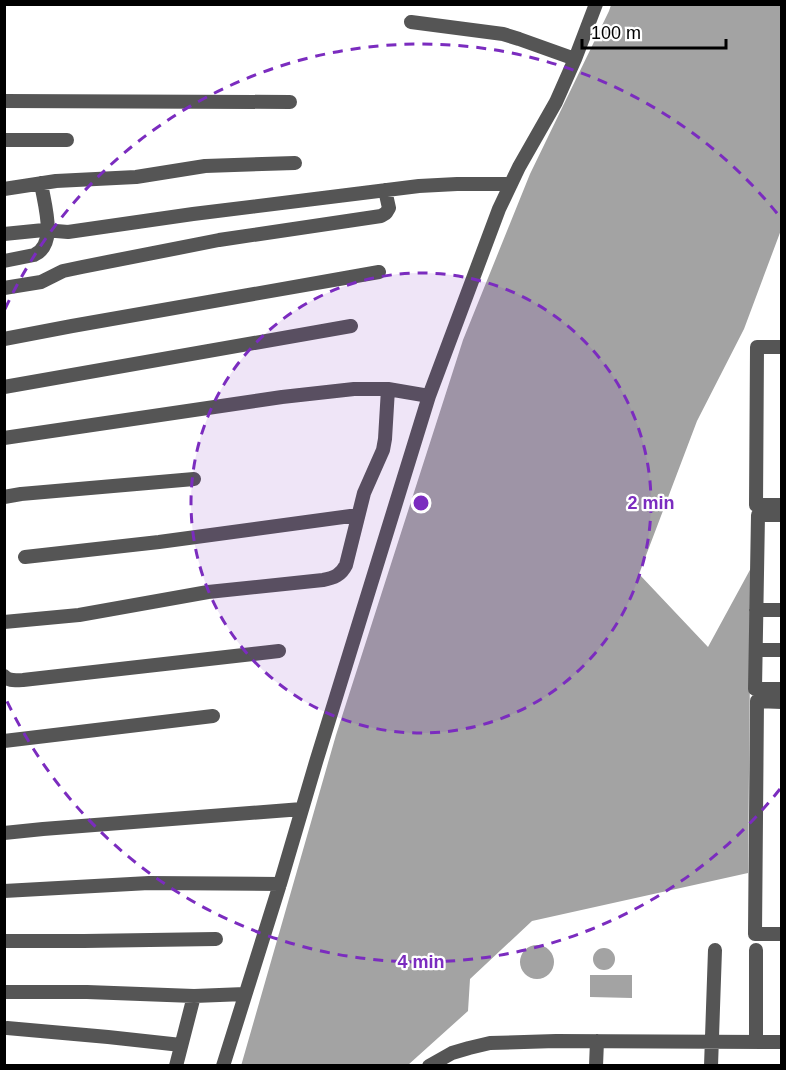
<svg xmlns="http://www.w3.org/2000/svg" width="786" height="1070" font-family="Helvetica,sans-serif">
<rect width="100%" height="100%" fill="#fff"/>
<path fill="#a3a3a3" d="M611 5H781V230L744 329 697 421 639 574 708 647 751 568 748 873 532 921 470 979 468 1011 408 1065 241 1066 336 735 463 340 530 174 609 11Z
M520 962a17 17 0 1 1 34 0a17 17 0 1 1-34 0Z
M593 959a11 11 0 1 1 22 0a11 11 0 1 1-22 0Z
M590 975H632V998L590 997Z"/>
<g fill="none" stroke-linecap="round" stroke-linejoin="round">
<path stroke="#555" stroke-width="14" d="M411 22 503 34 519 39 575 59
M4 101 290 102
M4 140H67
M4 189 56 181 136 177 205 166 295 163
M4 234 44 230 68 232 193 214 419 186 457 184H511
M4 261 34 255C58 245 44 204 41 183
M4 288 41 282 63 271 82 267 219 240 381 216 386 213 389 208 385 190
M4 339 72 326 379 272
M782 347H757L756 505H782
M4 387 351 326
M4 438 282 397 354 389H388L429 396
M4 497 21 494 194 479
M782 515H758L755 689H782
M25 557 159 542 358 515
M756 610H782
M4 622 79 615 208 592 323 580C334 578 341 575 346 565L364 493 383 450 385 439 388 389
M756 650H782
M4 676C9 682 16 680 23 680L279 651
M782 702 757 701 755 934H782
M4 741 213 716
M4 833 43 829 302 809
M4 891 149 883 280 884
M4 941H84L216 939
M4 992H87L194 996 245 994
M7 1028 108 1037 181 1045
M756 1041V950
M176 1066 194 996
M223 1066 280 884 316 762 429 396 499 209 519 167 556 102 575 59 596 4
M429 1066 452 1053 469 1048 490 1043 556 1041 782 1042
M596 1066 597 1041
M711 1066 715 950"/>
</g>
<circle cx="421" cy="503" r="230" fill="#7b2cbf" fill-opacity=".12"/>
<g fill="none" stroke="#7b2cbf" stroke-width="3" stroke-dasharray="10 8">
<circle cx="421" cy="503" r="230"/>
<path d="M780 789A459 459 0 0 1 5 697M5 309A459 459 0 0 1 780 217"/>
</g>
<circle cx="421" cy="503" r="9" fill="#7b2cbf" stroke="#fff" stroke-width="3"/>
<g font-size="18" text-anchor="middle" font-weight="bold" fill="#7b2cbf" stroke="#fff" stroke-width="4.5" stroke-linejoin="round" paint-order="stroke">
<text x="651" y="509">2 min</text>
<text x="421" y="968">4 min</text>
</g>
<rect width="786" height="1070" fill="none" stroke="#000000" stroke-width="12"/>
<path d="M582 39v9h144v-9" fill="none" stroke="#000000" stroke-width="3"/>
<text x="591" y="39" font-size="18" fill="#000000" stroke="#ffffff" stroke-width="4.5" paint-order="stroke">100 m</text>
</svg>
